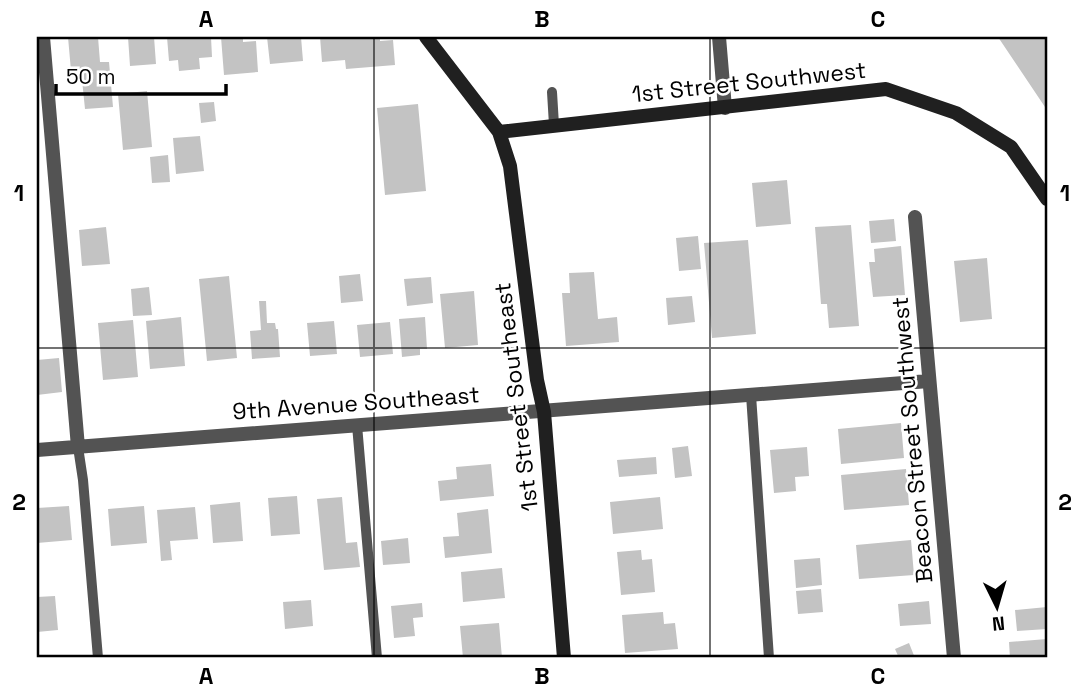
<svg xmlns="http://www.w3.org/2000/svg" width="1084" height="695" font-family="'Space Grotesk',sans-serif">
<rect width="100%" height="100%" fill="#fff"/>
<path fill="#c3c3c3" d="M68 37H98L100 62H109L113 107 85 109 81 70 71 71Z
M128 37H154L156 64 130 66Z
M167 37H211L212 57 199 58 200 69 179 71 178 60 169 61Z
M221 37H243V42L256 41 258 72 224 75Z
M267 37H301L303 61 270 64Z
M320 37H380V41L393 40 395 65 346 69 345 60 322 62Z
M998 37H1047V110Z
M147 91 152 147 123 150 118 94Z
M214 102 216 121 201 123 199 103Z
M418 104 426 191 385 195 377 108Z
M200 136 204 171 176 174 173 138Z
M168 155 170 182 152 183 150 157Z
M787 180 791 224 756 227 752 183Z
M894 219 896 241 871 243 869 221Z
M851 225 859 326 829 328 827 304H821L815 227Z
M106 227 110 264 82 266 79 230Z
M698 236 701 269 679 271 676 238Z
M748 240 756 334 712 338 704 243Z
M901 246 905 295 873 297 869 262H875L874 249Z
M987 258 992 319 960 322 954 261Z
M594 272 598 319 617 317 619 342 566 346 562 293H570L569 273Z
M360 274 363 301 341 303 339 276Z
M229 276 237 358 207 361 199 279Z
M431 277 433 303 407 306 404 279Z
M149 287 152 315 133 316 131 289Z
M474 291 478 345 445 348 440 294Z
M692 296 695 322 668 325 666 298Z
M259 301H266L267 323H275L276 329H278L280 357 252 359 250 331 261 330Z
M181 317 185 366 150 369 146 321Z
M425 317 427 349H420V355L402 357 399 319Z
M133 320 138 377 103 380 98 323Z
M334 321 337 354 310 356 307 323Z
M390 322 393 354 360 357 357 325Z
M59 358 62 392 37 395V360Z
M901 423 904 458 841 464 838 429Z
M688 446 692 476 675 478 672 448Z
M807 447 809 476 795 477 796 491 774 493 770 450Z
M656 457 657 474 619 477 617 460Z
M491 464 494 496 440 501 438 481 457 479 456 467Z
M906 469 909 505 844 510 841 475Z
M297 496 300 534 271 536 268 498Z
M342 497 346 543 357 542 360 567 324 570 317 499Z
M660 497 663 529 613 534 610 502Z
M240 502 243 541 213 543 210 505Z
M69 506 72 540 37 543V508Z
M144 506 147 543 111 546 108 509Z
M195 507 198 539 170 541 172 560 161 561 157 510Z
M488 509 492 553 445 558 443 537 459 536 457 513Z
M408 538 410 563 383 565 381 541Z
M911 540 914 575 859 579 856 545Z
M641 550 642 560 652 559 655 592 621 595 617 552Z
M820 558 822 585 796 588 794 560Z
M502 568 505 598 463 602 461 572Z
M821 589 823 612 798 614 796 591Z
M55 596 58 630 37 632V597Z
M311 600 313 626 285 629 283 602Z
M929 601 931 624 900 626 898 604Z
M422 603 423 617 413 618 415 636 394 638 391 606Z
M1047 607V629L1017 631 1015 610Z
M663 612 664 624 675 623 678 649 625 653 622 615Z
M499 623 502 658H463L460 626Z
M1047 639V658H1010L1009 642Z
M909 643 915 658H899L895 649Z"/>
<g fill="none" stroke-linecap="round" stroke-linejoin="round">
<path stroke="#535353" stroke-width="10" d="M552 92 554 125
M751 395 769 658
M357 425 377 658
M78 447 83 480 98 658"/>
<path stroke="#535353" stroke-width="14" d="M43 37 78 447
M719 37 725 108
M915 217 954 658
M37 450 929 381"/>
<path stroke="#202020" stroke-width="14" d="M426 37 499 132 510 166 537 380 544 412 564 658
M499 132 886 89 956 113 1011 147 1047 199"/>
</g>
<path fill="none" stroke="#000" stroke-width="2" stroke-opacity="0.55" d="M374 37V658M710 37V658M37 348H1047"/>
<g text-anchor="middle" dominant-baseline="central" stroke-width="5" stroke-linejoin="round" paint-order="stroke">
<g font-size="23" fill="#000" stroke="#fff">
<text transform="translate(749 82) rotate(-6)">1st Street Southwest</text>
<text transform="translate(516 397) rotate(-97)">1st Street Southeast</text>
<text transform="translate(356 403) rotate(-4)">9th Avenue Southeast</text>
<text transform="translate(912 440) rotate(-95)">Beacon Street Southwest</text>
</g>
</g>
<rect width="1084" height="695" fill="none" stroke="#ffffff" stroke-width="77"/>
<g transform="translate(997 607) rotate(175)" stroke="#ffffff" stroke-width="5" paint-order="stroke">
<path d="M0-5L12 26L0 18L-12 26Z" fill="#000000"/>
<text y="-10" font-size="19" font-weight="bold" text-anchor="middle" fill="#000000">N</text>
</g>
<path d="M56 84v10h170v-10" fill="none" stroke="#000000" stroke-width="3.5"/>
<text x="66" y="84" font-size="21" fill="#000000" stroke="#ffffff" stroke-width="5" paint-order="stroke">50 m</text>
<rect x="38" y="38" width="1008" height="618" fill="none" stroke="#000" stroke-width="2.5"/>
<g font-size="23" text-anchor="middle" font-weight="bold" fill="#000">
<text x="206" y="27">A</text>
<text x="542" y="27">B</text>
<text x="878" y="27">C</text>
<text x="19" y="201">1</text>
<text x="1065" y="201">1</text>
<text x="19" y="510">2</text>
<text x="1065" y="510">2</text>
<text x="206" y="684">A</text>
<text x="542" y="684">B</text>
<text x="878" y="684">C</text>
</g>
</svg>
